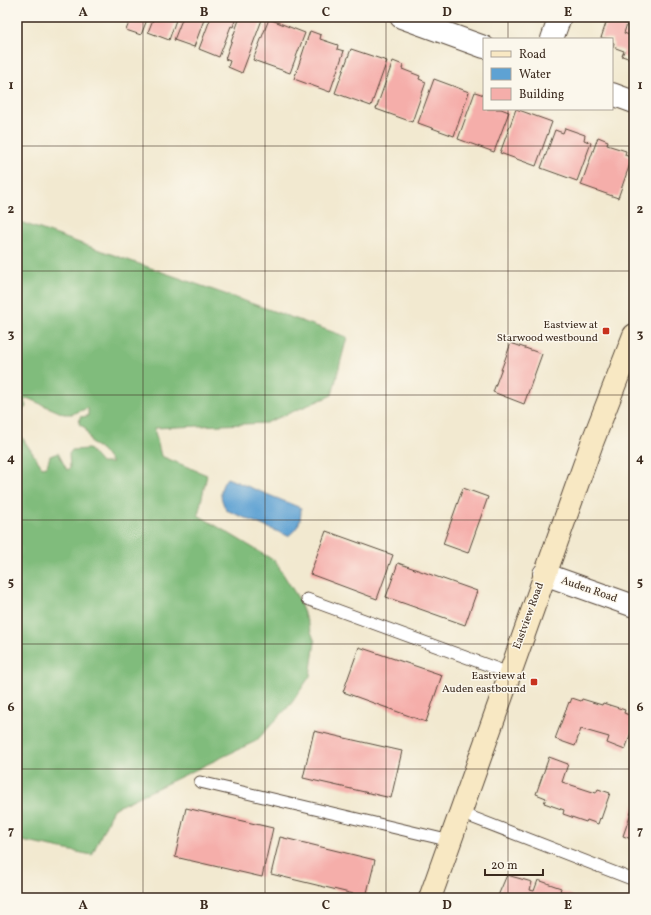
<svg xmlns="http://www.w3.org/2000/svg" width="651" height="915" font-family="Vollkorn,serif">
<rect width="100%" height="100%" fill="#fbf7ec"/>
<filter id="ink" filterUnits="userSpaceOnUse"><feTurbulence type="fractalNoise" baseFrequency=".025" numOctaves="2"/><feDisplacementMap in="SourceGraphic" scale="8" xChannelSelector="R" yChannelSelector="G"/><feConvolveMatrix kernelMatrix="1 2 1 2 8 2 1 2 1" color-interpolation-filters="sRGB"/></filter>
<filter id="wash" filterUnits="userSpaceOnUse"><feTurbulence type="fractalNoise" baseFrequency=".012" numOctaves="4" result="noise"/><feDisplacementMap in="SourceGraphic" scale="16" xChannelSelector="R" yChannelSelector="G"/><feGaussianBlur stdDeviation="0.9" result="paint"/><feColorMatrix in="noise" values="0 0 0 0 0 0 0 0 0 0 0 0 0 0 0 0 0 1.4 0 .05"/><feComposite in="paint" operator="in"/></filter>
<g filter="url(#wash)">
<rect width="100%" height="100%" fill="#f2e9d0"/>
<path fill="#80bc7b" stroke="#5e734c" d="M17 221 347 337 332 395 266 423 154 428 161 456 207 475 198 515 275 561 298 598 315 642 310 676 291 704 256 741 113 809 92 855 17 840V430L42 467 47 466 50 456 58 453 67 470 70 468 69 454 72 450 89 449 101 463H112L102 450 92 444 85 428 79 424 80 417 88 416V408L72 414H64L27 398 24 401 26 407 24 409 17 406Z"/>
<path fill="#5ea2d3" stroke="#4c6678" d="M227 478 301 508C301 521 299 528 288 536L226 510C220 497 218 490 227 478Z"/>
<g id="blocks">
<path fill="#f5aeaa" d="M125 17H148L141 35 126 30 129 23 123 21Z
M154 17H177L169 40 148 32Z
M183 17H205L194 47 174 40Z
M211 17H236L233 27 231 26 219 57 199 49Z
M240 17H263L242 73 228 67 230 61 225 59Z
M608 17 627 24 624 33 634 37V60L622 56 624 51 613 47 614 43 612 42V39L601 38Z
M269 19 305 33 290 73 253 60Z
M310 31 321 35 320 39 338 45 337 49 344 51 330 92 294 79Z
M351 49 387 61 371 106 335 93Z
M393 61 403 65 402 69 420 76 419 79 426 82 412 122 376 109Z
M434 79 469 92 454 136 418 123Z
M475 92 484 95V109H501L509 112 494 152 458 139Z
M516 109 552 122 536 166 500 153Z
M565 128 585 135 584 140 591 143 577 181 541 168 555 130 563 133Z
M598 137 608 141 607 145 626 151 625 155 632 158 618 198 581 185Z
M511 343 542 354 524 404 493 392Z
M463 488 488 497 468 553 443 544Z
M326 531 393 555 377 599 310 574Z
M398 563 477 591 465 625 386 597Z
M359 647 442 675 426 722 343 692Z
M572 698 581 701 582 699 602 705 603 703 625 710 624 713 634 717V724L625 750 607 743 609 737 581 729 575 746 555 739 569 702 570 703Z
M314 731 402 751 391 798 303 778Z
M549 757 568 764 562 782 596 793 598 789 610 793 601 819 600 818 598 824 587 820 586 822 563 814 564 810 544 803 546 798 536 794Z
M634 804V840L623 836Z
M186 808 273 828 262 877 175 857Z
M280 837 375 860 366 897 271 874Z
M507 875 532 882 530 890 534 891 538 880 561 888 560 891 573 896 572 898H497Z"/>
</g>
</g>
<g filter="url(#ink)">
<use href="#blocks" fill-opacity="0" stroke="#564739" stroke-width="1"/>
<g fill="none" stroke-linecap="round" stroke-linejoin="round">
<defs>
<path id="lane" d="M307 599 509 673
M200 782 451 841
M461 813 634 880"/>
<path id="street" d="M401 17 484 47
M552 39 560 17
M612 94 634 102
M544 574 634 606"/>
<path id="secondary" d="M430 898 592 443 634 335"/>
</defs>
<use href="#lane" stroke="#564739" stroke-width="13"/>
<use href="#street" stroke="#564739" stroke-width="24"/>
<use href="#secondary" stroke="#564739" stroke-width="24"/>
<use href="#lane" stroke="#fff" stroke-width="11"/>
<use href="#street" stroke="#fff" stroke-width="22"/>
<use href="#secondary" stroke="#f8e8c3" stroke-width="22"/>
</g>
</g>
<path fill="none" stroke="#3b2a1e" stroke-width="1" stroke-opacity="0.55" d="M143 17V898M265 17V898M386 17V898M508 17V39M508 109V898M17 146H634M17 271H634M17 395H634M17 520H634M17 644H634M17 769H634"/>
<g fill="#c8321e" stroke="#fbf7ec" stroke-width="1.5">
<rect x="602" y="327" width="8" height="8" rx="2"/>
<rect x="530" y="678" width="8" height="8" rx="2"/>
</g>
<g text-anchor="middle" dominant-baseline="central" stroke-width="3" stroke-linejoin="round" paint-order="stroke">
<g font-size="11" fill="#3b2a1e" stroke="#fbf7ec" text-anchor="end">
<text x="598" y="325">Eastview at<tspan x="598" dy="13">Starwood westbound</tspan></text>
<text x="526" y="676">Eastview at<tspan x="526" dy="13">Auden eastbound</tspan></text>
</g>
<g font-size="11" fill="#3b2a1e" stroke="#fbf7ec">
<text transform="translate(589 590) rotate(19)">Auden Road</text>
<text transform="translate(529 616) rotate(-70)">Eastview Road</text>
</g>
</g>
<rect width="651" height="915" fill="none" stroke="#fbf7ec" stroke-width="44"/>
<rect x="483" y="38" width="130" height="72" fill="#fbf7ec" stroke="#aea59a"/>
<rect x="491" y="51" width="20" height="6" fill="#f8e8c3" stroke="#aea59a"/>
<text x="519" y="58" font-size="12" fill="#3b2a1e">Road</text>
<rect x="491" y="68" width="20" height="12" fill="#5ea2d3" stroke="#aea59a"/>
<text x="519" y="78" font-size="12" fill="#3b2a1e">Water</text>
<rect x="491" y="88" width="20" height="12" fill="#f5aeaa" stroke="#aea59a"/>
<text x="519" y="98" font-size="12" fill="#3b2a1e">Building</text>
<path d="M485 869v6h58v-6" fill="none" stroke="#3b2a1e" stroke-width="2"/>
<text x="491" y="869" font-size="12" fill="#3b2a1e" stroke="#fbf7ec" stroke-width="3" paint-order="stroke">20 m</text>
<rect x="22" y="22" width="607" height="871" fill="none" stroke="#3b2a1e" stroke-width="1.5"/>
<g font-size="13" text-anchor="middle" font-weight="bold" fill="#3b2a1e">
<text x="83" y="16">A</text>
<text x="204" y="16">B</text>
<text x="326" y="16">C</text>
<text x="447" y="16">D</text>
<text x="568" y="16">E</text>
<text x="11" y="89">1</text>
<text x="640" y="89">1</text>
<text x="11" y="213">2</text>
<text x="640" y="213">2</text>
<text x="11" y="338">3</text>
<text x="640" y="338">3</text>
<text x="11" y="462">4</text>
<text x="640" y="462">4</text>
<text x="11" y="586">5</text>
<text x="640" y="586">5</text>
<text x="11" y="711">6</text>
<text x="640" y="711">6</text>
<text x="11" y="835">7</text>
<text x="640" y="835">7</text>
<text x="83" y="909">A</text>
<text x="204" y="909">B</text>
<text x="326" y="909">C</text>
<text x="447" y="909">D</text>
<text x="568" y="909">E</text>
</g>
</svg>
